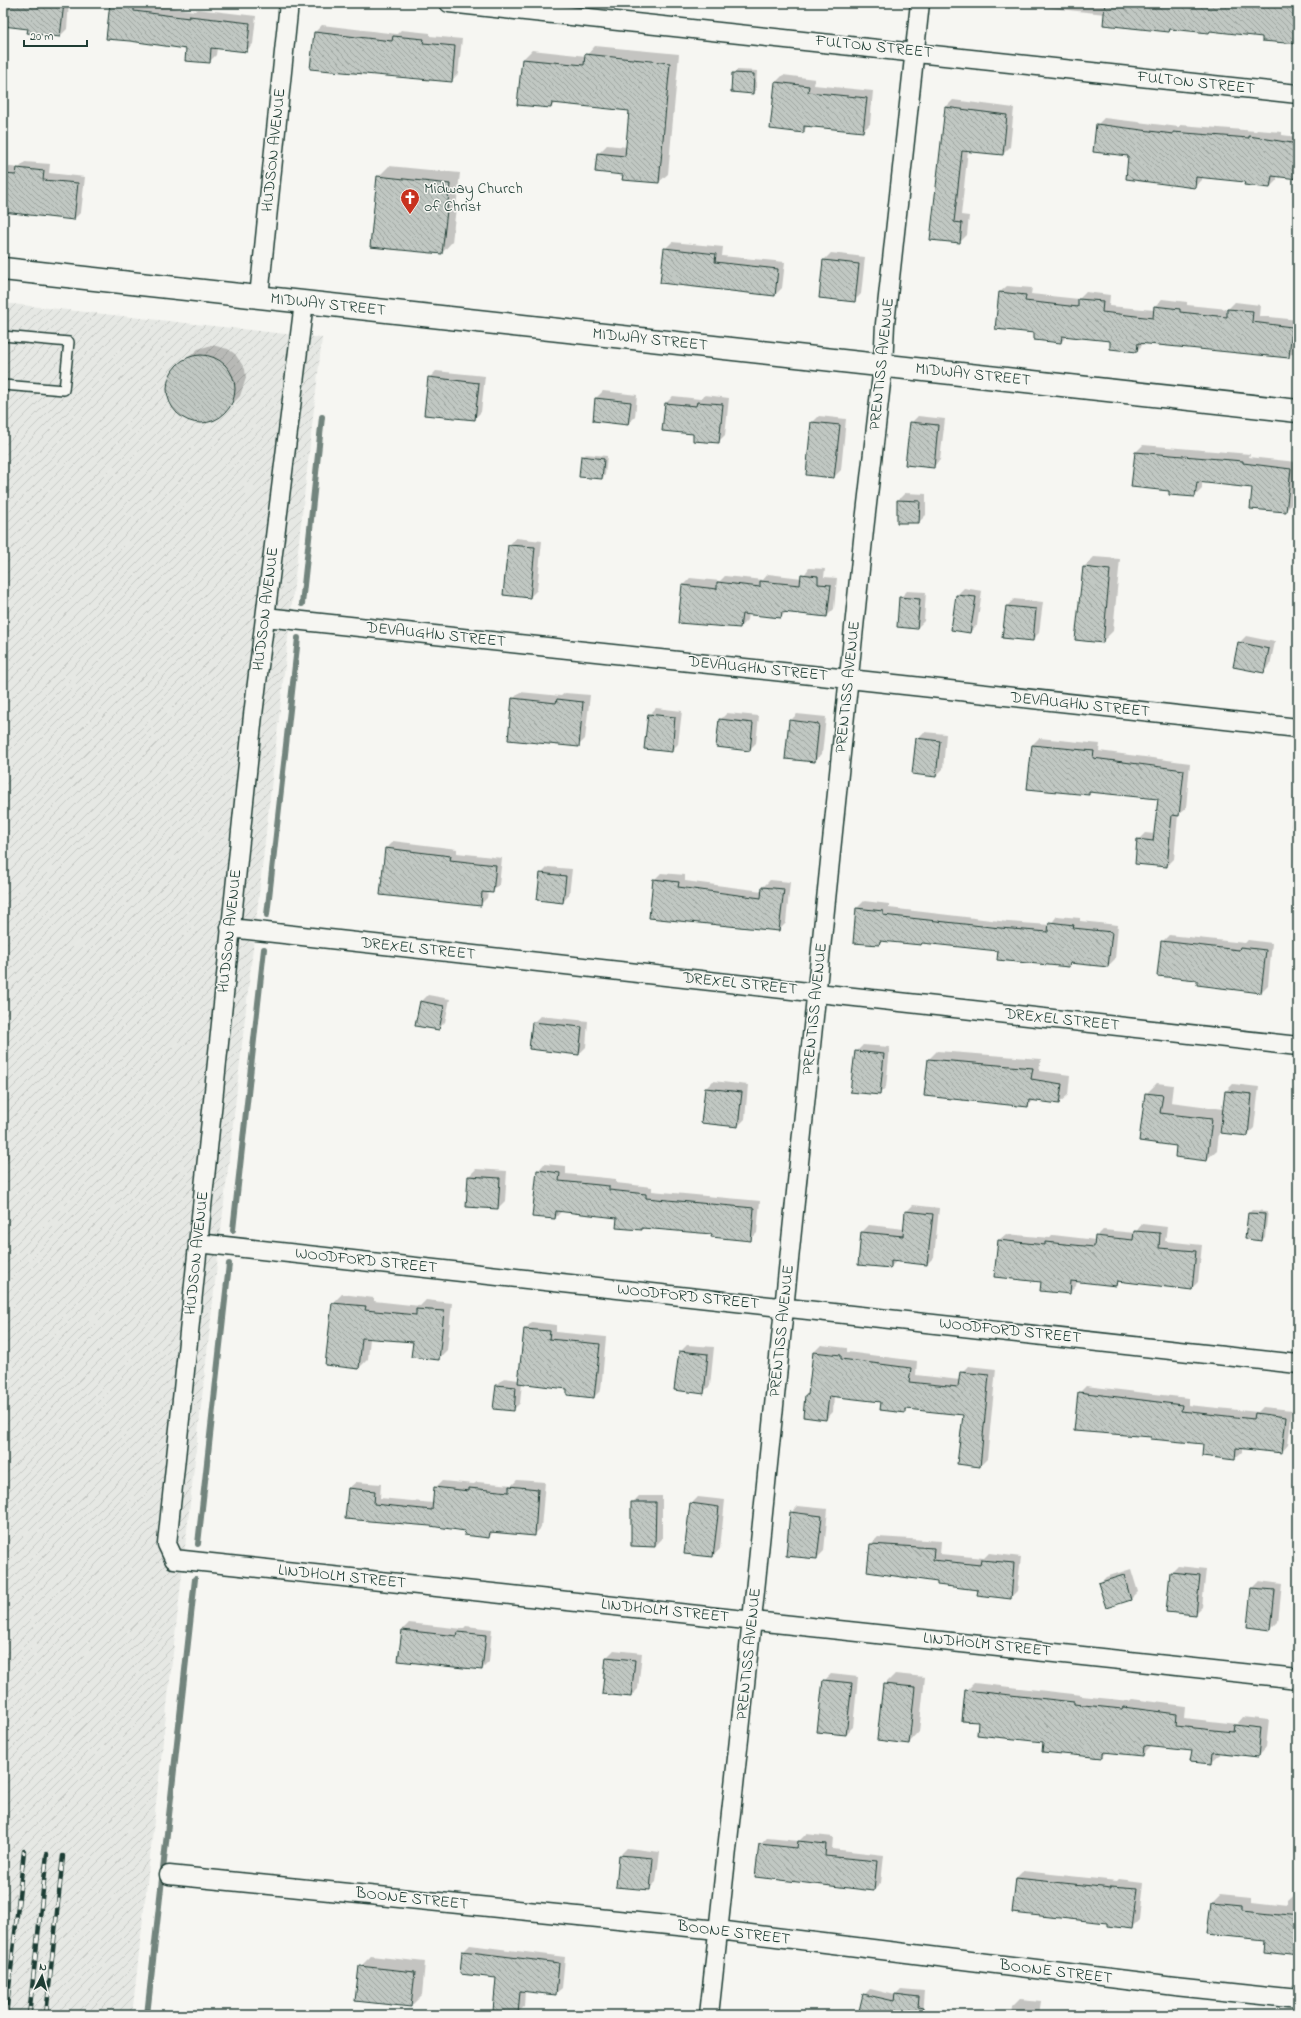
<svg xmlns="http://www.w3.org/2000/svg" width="1301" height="2018" font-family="'Indie Flower',sans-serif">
<defs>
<pattern id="industrial-furrows" width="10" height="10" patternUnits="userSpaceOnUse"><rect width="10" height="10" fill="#e6e8e4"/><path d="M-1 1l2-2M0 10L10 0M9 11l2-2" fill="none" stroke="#c5c8c4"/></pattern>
<pattern id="building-back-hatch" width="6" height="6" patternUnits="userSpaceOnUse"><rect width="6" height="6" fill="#c1c8c3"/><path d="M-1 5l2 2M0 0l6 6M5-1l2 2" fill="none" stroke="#9ca49f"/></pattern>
</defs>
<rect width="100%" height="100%" fill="#f6f6f2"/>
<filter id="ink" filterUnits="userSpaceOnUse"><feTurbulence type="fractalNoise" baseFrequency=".025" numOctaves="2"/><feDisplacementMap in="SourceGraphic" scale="8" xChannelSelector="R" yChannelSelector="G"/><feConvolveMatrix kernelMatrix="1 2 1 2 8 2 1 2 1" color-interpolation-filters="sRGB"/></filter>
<g filter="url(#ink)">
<path fill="url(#industrial-furrows)" d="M3 303 322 338 132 2015H3Z"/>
<path fill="#0003" d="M3 3H69L67 29 60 36 29 28 3 25Z
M111 3H140L195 11 197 9 256 16 253 44 246 51 217 48 216 55 209 62Z
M1003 3H1298V44L1263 36 1211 30 1209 32 1171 28 1169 31 1105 14Z
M322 25 397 34 401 30 430 33V36L462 39 458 74 451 81 315 32Z
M595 46 679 54 668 174 659 182 624 174 598 154 607 145 627 147 630 110 556 102 551 107 519 104 523 59 532 50 586 56Z
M737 70 757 71 756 89 753 93 733 73Z
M783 75 815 79 814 85 873 91 870 124 863 131 809 125 803 131 776 82Z
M953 100 1014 108 1010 147 1003 154 968 150 961 215 969 216 967 235 960 242 932 239 946 107Z
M1104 118 1179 127 1181 125 1256 131 1257 130 1282 132V135L1298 137V178L1277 176V180L1270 187 1246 181 1202 176V180L1195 187 1129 155 1097 125Z
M25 162 50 164 49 173 85 177 81 212 74 219 3 211V166L19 168Z
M389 166 460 173 452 242 442 253 378 177Z
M672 242 723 247 722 256 785 262 782 288 775 295 665 249Z
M831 253 865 257 861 294 854 301 824 260Z
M1007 286 1032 288 1031 294 1079 299 1086 292 1110 295 1109 306 1154 310 1155 306 1162 299 1187 302V305L1228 309 1235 302 1260 305 1259 316 1298 320V355L1291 354 1289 357 1144 343 1137 351 1111 341 1067 336 1061 342 1035 332 1000 292Z
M212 345 228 349 235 354 245 369 246 378 240 396 223 414 207 422H198L181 415 172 404 168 390 171 375 175 369 198 349Z
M436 371 485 376 481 412 474 419 429 378Z
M603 391 637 395 635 417 628 424 596 398Z
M705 395 729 398 725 435 718 442 694 433 666 403 673 396 700 399Z
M819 416 846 419 841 470 834 477 812 423Z
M918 416 945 419 940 460 933 467 911 423Z
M1143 445 1250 454 1249 457 1297 462 1292 504 1285 511 1253 487 1202 481V489L1195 496 1170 490 1132 486 1136 452Z
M586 454 607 456 605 475 602 478 582 457Z
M905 493 926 494V515L919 522 898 500Z
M516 538 542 541 537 590 530 597 504 594 509 545Z
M1094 557 1120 559 1113 631 1102 642 1084 567Z
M809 568 825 569 824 577 837 578 834 609 827 616 786 612 781 617 748 613 747 620 740 627 683 585 690 578 720 581 725 576 763 580 768 574 802 578Z
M964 588 982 591 977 625 970 632 952 629 957 595Z
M907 591 926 592 924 621 917 628 900 598Z
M1014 599 1043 602 1039 633 1032 640 1007 606Z
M1246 636 1275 642 1270 665 1263 672 1239 643Z
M520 692 561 696 565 693 590 695 585 739 578 746 513 699Z
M656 708 682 711 678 744 671 751 649 715Z
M727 713 759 716 756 743 749 750 720 720Z
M797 714 826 717 822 754 815 761 790 721Z
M924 732 946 734 943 769 936 776 917 739Z
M1039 738 1100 744 1099 751 1190 763 1186 808 1178 815 1174 859 1167 866 1138 840 1145 833 1155 834 1159 798 1092 791 1089 794 1032 745Z
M1298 785V827H1291L1295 788Z
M393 841 457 849V853L502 858 499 885 492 892 488 891 487 898 480 905 386 848Z
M548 867 572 869 569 895 563 902 541 874Z
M661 873 685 875V881L762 891 763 887 770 880 790 882 786 923 779 930 654 880Z
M864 901 889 904V908L1008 922 1050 925 1057 916 1080 918V921L1118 925 1115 959 1108 966 1072 963 1069 966 999 950 923 942 921 944 883 940 879 944 857 908Z
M1169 935 1245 943 1248 940 1272 943 1268 985 1261 992 1198 979 1162 942Z
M428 995 450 999 445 1022 438 1029 421 1002Z
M540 1016 588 1021 586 1047 579 1054 533 1023Z
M863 1045 890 1047 886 1087 879 1094 856 1052Z
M937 1051 1041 1059 1039 1071 1070 1075 1068 1095 1059 1103 1034 1100 1028 1106 929 1059Z
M713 1081 748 1085 745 1119 738 1126 706 1088Z
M1157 1083 1173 1085 1171 1102 1224 1109 1226 1091 1233 1084 1259 1087 1254 1128 1247 1135 1221 1117 1217 1150 1206 1160 1177 1145 1146 1094Z
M3 1140 9 1156 3 1171Z
M544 1164 566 1166V1174L616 1179V1183L652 1187V1191L760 1201 757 1233 750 1240 713 1233 644 1227 642 1229 619 1217 562 1211 555 1218 538 1171Z
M476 1169 507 1171 505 1201 498 1208 469 1176Z
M913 1205 939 1208 934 1257 927 1264 897 1261 890 1267 862 1232 869 1225 904 1229 906 1212Z
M1252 1210 1268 1211 1265 1237 1262 1240 1247 1238 1249 1213Z
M1142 1224 1167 1227 1165 1241 1202 1245 1198 1282 1191 1289 1120 1281 1116 1285 1077 1281 1076 1286 1069 1293 1042 1281 999 1240 1006 1234 1050 1238 1053 1235 1096 1240V1237L1103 1230 1135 1233Z
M342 1294 374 1298V1301L420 1306 426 1300 452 1303 447 1350 438 1359 414 1341 370 1338 368 1359 359 1368 333 1303Z
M532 1322 556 1325V1332L606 1337 601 1390 594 1397 569 1388 522 1383 520 1403 513 1410 497 1385 504 1378 519 1380 525 1329Z
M687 1345 714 1347 710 1386 703 1392 680 1352Z
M821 1345 847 1348V1352L917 1361 916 1375 960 1380 961 1373 968 1366 996 1369 987 1459 980 1466 964 1414 909 1409 905 1412 882 1401 834 1396 833 1412 826 1419 806 1395 810 1392 814 1352Z
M1086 1386 1188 1398V1405L1258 1412 1263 1407 1292 1410 1288 1445 1282 1452 1242 1447V1452L1235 1458 1204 1443 1152 1436 1079 1393Z
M517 1480 545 1482 541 1528 534 1535 494 1531 489 1537 466 1530 430 1525 346 1518 349 1488 356 1482 381 1484 380 1498 433 1503 435 1488 442 1481 474 1484 477 1482 512 1485Z
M639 1496H662V1539L655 1546 632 1503Z
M698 1497 725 1500 720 1549 713 1556 686 1553 691 1504Z
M798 1506 828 1509 824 1551 817 1558 791 1513Z
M878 1537 941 1541 940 1554 984 1558 989 1553 1021 1557 1017 1591 1010 1598 979 1589 871 1544Z
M1178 1566 1206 1569 1202 1607 1195 1614 1171 1573Z
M1131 1569 1138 1592 1131 1599 1106 1607 1099 1584 1106 1577Z
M1259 1581 1282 1584 1278 1622 1271 1629 1248 1626 1252 1588Z
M409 1623 463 1629 466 1626 492 1629 489 1662 482 1669 402 1630Z
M614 1650 642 1653 638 1689 631 1696 607 1657Z
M831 1674 858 1677 853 1727 846 1734 824 1681Z
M895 1674 925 1677 919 1732 909 1743 884 1685Z
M974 1683 1082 1695V1696L1129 1701 1132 1699 1185 1706 1184 1718 1237 1724 1243 1717 1269 1720 1266 1747 1258 1756 1220 1752V1755L1211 1763 1193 1751 1152 1746 1143 1755 1109 1751 1102 1757 979 1721 966 1691Z
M806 1834 833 1837 832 1849 884 1855 881 1883 874 1890 760 1845 767 1838 799 1841Z
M627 1848 660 1852 656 1882 649 1889 620 1855Z
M1023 1871 1117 1881 1119 1879 1143 1882 1139 1921 1132 1928 1108 1923 1013 1913 1016 1878Z
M1297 1891 1298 1955 1265 1939 1212 1902 1221 1893 1251 1896V1901L1287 1905V1900Z
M470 1945 565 1957 562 1988 555 1994 525 1991 524 2007 517 2013 497 1977 463 1952Z
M371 1956 425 1962 422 1995 411 2006 360 1967Z
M870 1989 895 1995 901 1989 924 1991 922 2015H859L864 1995Z
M1020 1999 1041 2001 1039 2015H1012L1013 2006Z"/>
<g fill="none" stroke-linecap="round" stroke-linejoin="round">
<path stroke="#72847d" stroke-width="6" d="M302 604 322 417
M267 915 298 638
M233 1230 264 949
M198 1544 229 1264
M147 2015 195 1579"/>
</g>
<path fill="url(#building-back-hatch)" stroke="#1f3d34" d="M3 3H64L60 37 27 33 28 29 3 26Z
M110 3H134V11L189 18V16L250 23 247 52 211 48 210 63 185 61 186 49 130 41 106 39Z
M1105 3H1298V44L1262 41V37L1210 31 1209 33 1170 29 1169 32 1103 25Z
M314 32 392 41 393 36 424 39 423 43 455 46 452 82 310 69Z
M585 54 670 63 659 183 622 180 623 175 595 172 597 153 625 156 629 111 552 103 551 108 517 105 522 59 584 65Z
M732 73 754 74 753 94 731 92Z
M775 82 809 86 808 92 867 98 863 132 804 126V133L770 129Z
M945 107 1007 115 1003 155 962 151 954 222 962 223 960 243 930 240Z
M1096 124 1173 134V132L1249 138V136L1298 144V179L1272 176 1270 188 1244 185 1245 182 1196 177 1195 188 1126 179 1128 156 1093 152Z
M17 168 44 171 43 180 78 183 74 220 3 212V174L16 175Z
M377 176 450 184 442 254 370 247Z
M664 248 716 254 715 262 778 269 775 296 660 283Z
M823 260 859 264 855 302 819 298Z
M999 292 1026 295 1025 301 1078 307V299L1103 301 1102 312 1153 318 1154 306 1180 309V312L1227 317V309L1253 311 1252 322 1292 327 1289 358 1138 343 1137 352 1110 349V341L1062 336 1061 343 1034 340V333L995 329Z
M167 389a34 34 0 1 1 68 0a34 34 0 1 1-68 0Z
M428 377 479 383 475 420 424 415Z
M595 398 631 402 628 425 593 421Z
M697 402 723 404 719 443 693 441V434L662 431 665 403 696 406Z
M811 422 840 425 834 478 806 475Z
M910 422 938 425 934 468 905 465Z
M1135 452 1243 461V463L1291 469 1286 512 1250 509 1252 488 1197 482 1195 497 1169 495V491L1131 487Z
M581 456 604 459 602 479 579 477Z
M897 500 920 501 919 523H897Z
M508 545 535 547 530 598 503 595Z
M1083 567 1110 570 1103 643 1075 640Z
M801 574 818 576V584L831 585 827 617 782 612 781 618 742 614 740 628 678 623 682 585 717 589V582L760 587V581L800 585Z
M956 595 976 597 970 633 951 630Z
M899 597 920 599 917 629 897 627Z
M1006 606 1036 609 1033 641 1002 638Z
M1238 642 1269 649 1264 673 1233 667Z
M512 698 556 703 557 699 583 702 579 747 508 740Z
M648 714 675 717 672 752 644 749Z
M719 719 753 723 750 751 716 747Z
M789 720 819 724 815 762 785 759Z
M916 738 940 741 936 777 912 774Z
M1032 745 1094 751 1093 758 1184 770 1179 816 1172 815 1167 867 1135 864 1137 839 1153 841 1158 799 1089 792V795L1027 789Z
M385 848 451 856 450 860 496 865 493 893 482 892 481 906 380 895Z
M540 873 566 876 563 903 537 900Z
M653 879 679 882 678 887 761 898 762 887 784 889 779 931 649 918Z
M856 908 883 911V915L1000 928 1048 932 1049 922 1074 925 1073 928 1112 932 1108 967 1070 963 1069 967 997 960 998 951 922 943 921 945 880 941 879 945 853 943Z
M1161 941 1239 950 1240 947 1266 950 1261 993 1197 985V980L1157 976Z
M420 1001 444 1006 439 1030 415 1026Z
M532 1022 582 1027 579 1055 529 1049Z
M855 1051 884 1054 880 1095 850 1092Z
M928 1059 1033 1068 1031 1079 1062 1084 1059 1104 1029 1100 1028 1107 924 1096Z
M705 1088 742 1092 738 1127 701 1123Z
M1225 1091 1252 1094 1248 1136 1220 1133Z
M1145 1093 1163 1095 1160 1113 1212 1119 1207 1161 1175 1157 1176 1146 1139 1141Z
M537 1170 560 1173 559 1181 609 1186V1190L646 1194V1198L754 1208 751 1241 711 1237 712 1234 642 1228V1230L616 1228 617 1218 556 1211 555 1219 532 1217Z
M468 1176 500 1178 498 1209 466 1207Z
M905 1211 933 1214 927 1265 891 1261V1268L858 1265 861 1232 903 1236Z
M1248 1213 1265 1214 1262 1241 1245 1239Z
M1134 1231 1160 1233 1159 1248 1196 1251 1192 1290 1117 1281 1116 1286 1071 1281 1070 1294 1040 1291 1041 1282 994 1277 998 1240 1045 1245V1242L1094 1247 1095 1236 1133 1240Z
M332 1303 366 1306 365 1310 416 1315V1309L444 1311 439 1360 411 1357 413 1342 362 1338 359 1369 325 1365Z
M524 1329 550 1331 549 1339 600 1344 594 1398 567 1395V1389L518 1383Z
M679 1351 708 1354 704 1394 674 1390Z
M813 1352 841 1355V1359L911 1368 909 1382 958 1387 960 1372 989 1375 980 1467 957 1464 963 1415 906 1409V1413L880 1410 881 1402 829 1396 826 1420 803 1417 805 1395H808Z
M496 1385 516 1387 514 1411 493 1409Z
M1078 1392 1182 1405 1181 1411 1254 1419 1255 1413 1286 1417 1282 1453 1236 1448 1235 1460 1202 1456 1203 1444 1151 1439V1437L1074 1431Z
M509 1486 538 1489 535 1536 490 1532 489 1538 464 1535 465 1531 430 1526 345 1519 348 1488 375 1491 374 1504 432 1510 434 1487 469 1491V1488L509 1492Z
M631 1502H656L655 1547 631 1546Z
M690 1503 719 1507 713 1557 684 1554Z
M790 1512 822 1516 817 1559 786 1556Z
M870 1544 934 1548 933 1560 980 1565 981 1560 1014 1563 1011 1599 977 1595 978 1590 937 1585V1582L867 1572Z
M1170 1572 1200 1575 1196 1615 1166 1612Z
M1124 1575 1131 1600 1106 1608 1098 1583Z
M1251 1588 1275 1590 1271 1630 1247 1627Z
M402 1630 457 1636 458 1632 486 1635 482 1670 398 1661Z
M606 1657 635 1660 631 1697 602 1694Z
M823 1680 852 1683 846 1735 817 1732Z
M883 1684 915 1687 909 1744 877 1740Z
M965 1690 1074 1702V1704L1122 1709 1123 1707 1177 1714 1176 1726 1233 1732 1234 1725 1261 1728 1258 1757 1213 1752 1212 1764 1190 1762 1192 1751 1144 1746 1143 1756 1103 1752V1758L1042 1752 1043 1742 977 1735 978 1722 962 1721Z
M798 1841 826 1844 825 1856 877 1861 874 1891 755 1877 759 1844 797 1848Z
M619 1855 653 1858 650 1890 616 1887Z
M1016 1878 1111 1888V1886L1137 1888 1132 1929 1107 1926V1923L1012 1913Z
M1211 1902 1242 1905V1910L1298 1916V1956L1263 1952 1264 1940 1207 1934Z
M462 1951 559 1963 556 1995 520 1991 518 2014 493 2011 496 1978 460 1974Z
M359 1966 415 1972 411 2007 355 2001Z
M863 1994 894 2001 895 1994 919 1997 918 2007 923 2008V2015H858Z"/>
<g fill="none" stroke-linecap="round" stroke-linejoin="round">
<defs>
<path id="service" d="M3 336 69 342 64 390 3 385"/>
<path id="minor" d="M449 3 1298 94
M259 297 289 3
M304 302 253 715 167 1544 174 1559 1298 1679
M265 617 849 679 1298 728
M230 928 1298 1046
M198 1243 1298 1364
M169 1875 718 1930 1175 1986 1298 1999
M709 2015 752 1620 864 530 883 366 885 324 920 3"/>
<path id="tertiary" d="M3 269 1298 411"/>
</defs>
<use href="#service" stroke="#1f3d34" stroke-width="12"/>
<use href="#minor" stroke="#1f3d34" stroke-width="21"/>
<use href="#tertiary" stroke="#1f3d34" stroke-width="25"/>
<use href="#service" stroke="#f6f6f2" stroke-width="9"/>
<use href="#minor" stroke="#f6f6f2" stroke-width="18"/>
<use href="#tertiary" stroke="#f6f6f2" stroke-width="22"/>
<defs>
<path id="rail" d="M6 2015 24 1851
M29 2015 47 1854
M46 2015 63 1856"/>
</defs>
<use href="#rail" stroke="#1f3d34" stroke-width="4.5"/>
<use href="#rail" stroke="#f6f6f2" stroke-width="3" stroke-dasharray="9" stroke-linecap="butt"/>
</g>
</g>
<defs>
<symbol id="church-pin" viewBox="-11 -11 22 30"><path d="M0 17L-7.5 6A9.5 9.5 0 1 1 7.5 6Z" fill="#c8321e" stroke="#f6f6f2"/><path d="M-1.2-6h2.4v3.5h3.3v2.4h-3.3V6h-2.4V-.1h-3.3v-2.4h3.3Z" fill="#fff"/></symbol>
</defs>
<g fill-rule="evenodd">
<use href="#church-pin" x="399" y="187" width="22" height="30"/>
</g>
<g text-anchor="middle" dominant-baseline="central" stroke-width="3" stroke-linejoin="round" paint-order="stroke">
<g font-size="16" fill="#1f3d34" stroke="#f6f6f2">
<text transform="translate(874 47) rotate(6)">FULTON STREET</text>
<text transform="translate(1196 83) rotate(6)">FULTON STREET</text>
<text transform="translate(274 150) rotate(-84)">HUDSON AVENUE</text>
<text transform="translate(328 305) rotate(6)">MIDWAY STREET</text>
<text transform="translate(650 340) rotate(6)">MIDWAY STREET</text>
<text transform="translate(882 364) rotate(-84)">PRENTISS AVENUE</text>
<text transform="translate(973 375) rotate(6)">MIDWAY STREET</text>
<text transform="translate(266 609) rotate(-83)">HUDSON AVENUE</text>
<text transform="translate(436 635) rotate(6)">DEVAUGHN STREET</text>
<text transform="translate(758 669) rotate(6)">DEVAUGHN STREET</text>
<text transform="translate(848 687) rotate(-84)">PRENTISS AVENUE</text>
<text transform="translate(1080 705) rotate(6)">DEVAUGHN STREET</text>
<text transform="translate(230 931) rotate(-84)">HUDSON AVENUE</text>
<text transform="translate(418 949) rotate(6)">DREXEL STREET</text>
<text transform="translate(740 984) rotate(6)">DREXEL STREET</text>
<text transform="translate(815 1009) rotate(-84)">PRENTISS AVENUE</text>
<text transform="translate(1062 1020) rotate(6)">DREXEL STREET</text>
<text transform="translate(197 1253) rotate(-84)">HUDSON AVENUE</text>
<text transform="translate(366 1261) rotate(6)">WOODFORD STREET</text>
<text transform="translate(688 1297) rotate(6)">WOODFORD STREET</text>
<text transform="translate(782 1331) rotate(-84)">PRENTISS AVENUE</text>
<text transform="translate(1010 1331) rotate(6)">WOODFORD STREET</text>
<text transform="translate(342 1577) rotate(6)">LINDHOLM STREET</text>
<text transform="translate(665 1611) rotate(6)">LINDHOLM STREET</text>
<text transform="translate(987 1645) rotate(6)">LINDHOLM STREET</text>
<text transform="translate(749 1654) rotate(-84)">PRENTISS AVENUE</text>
<text transform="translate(412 1899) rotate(6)">BOONE STREET</text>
<text transform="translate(734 1933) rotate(7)">BOONE STREET</text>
<text transform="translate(1056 1972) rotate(7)">BOONE STREET</text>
</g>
<g font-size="16" fill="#1f3d34" stroke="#f6f6f2" text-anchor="start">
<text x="424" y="189">Midway Church<tspan x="424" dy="18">of Christ</tspan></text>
</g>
</g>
<rect width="1301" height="2018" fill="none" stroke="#f6f6f2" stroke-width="16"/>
<rect x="8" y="8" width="1285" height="2002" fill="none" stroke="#1f3d34" stroke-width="1.5" filter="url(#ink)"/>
<g transform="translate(42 1976) rotate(6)" stroke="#f6f6f2" stroke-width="3" paint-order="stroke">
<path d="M0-3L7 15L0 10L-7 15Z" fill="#1f3d34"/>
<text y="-6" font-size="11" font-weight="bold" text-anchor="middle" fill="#1f3d34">N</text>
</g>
<path d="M24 40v6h63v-6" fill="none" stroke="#1f3d34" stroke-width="2"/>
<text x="30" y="40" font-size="12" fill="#1f3d34" stroke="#f6f6f2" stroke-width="3" paint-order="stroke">20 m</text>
</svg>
